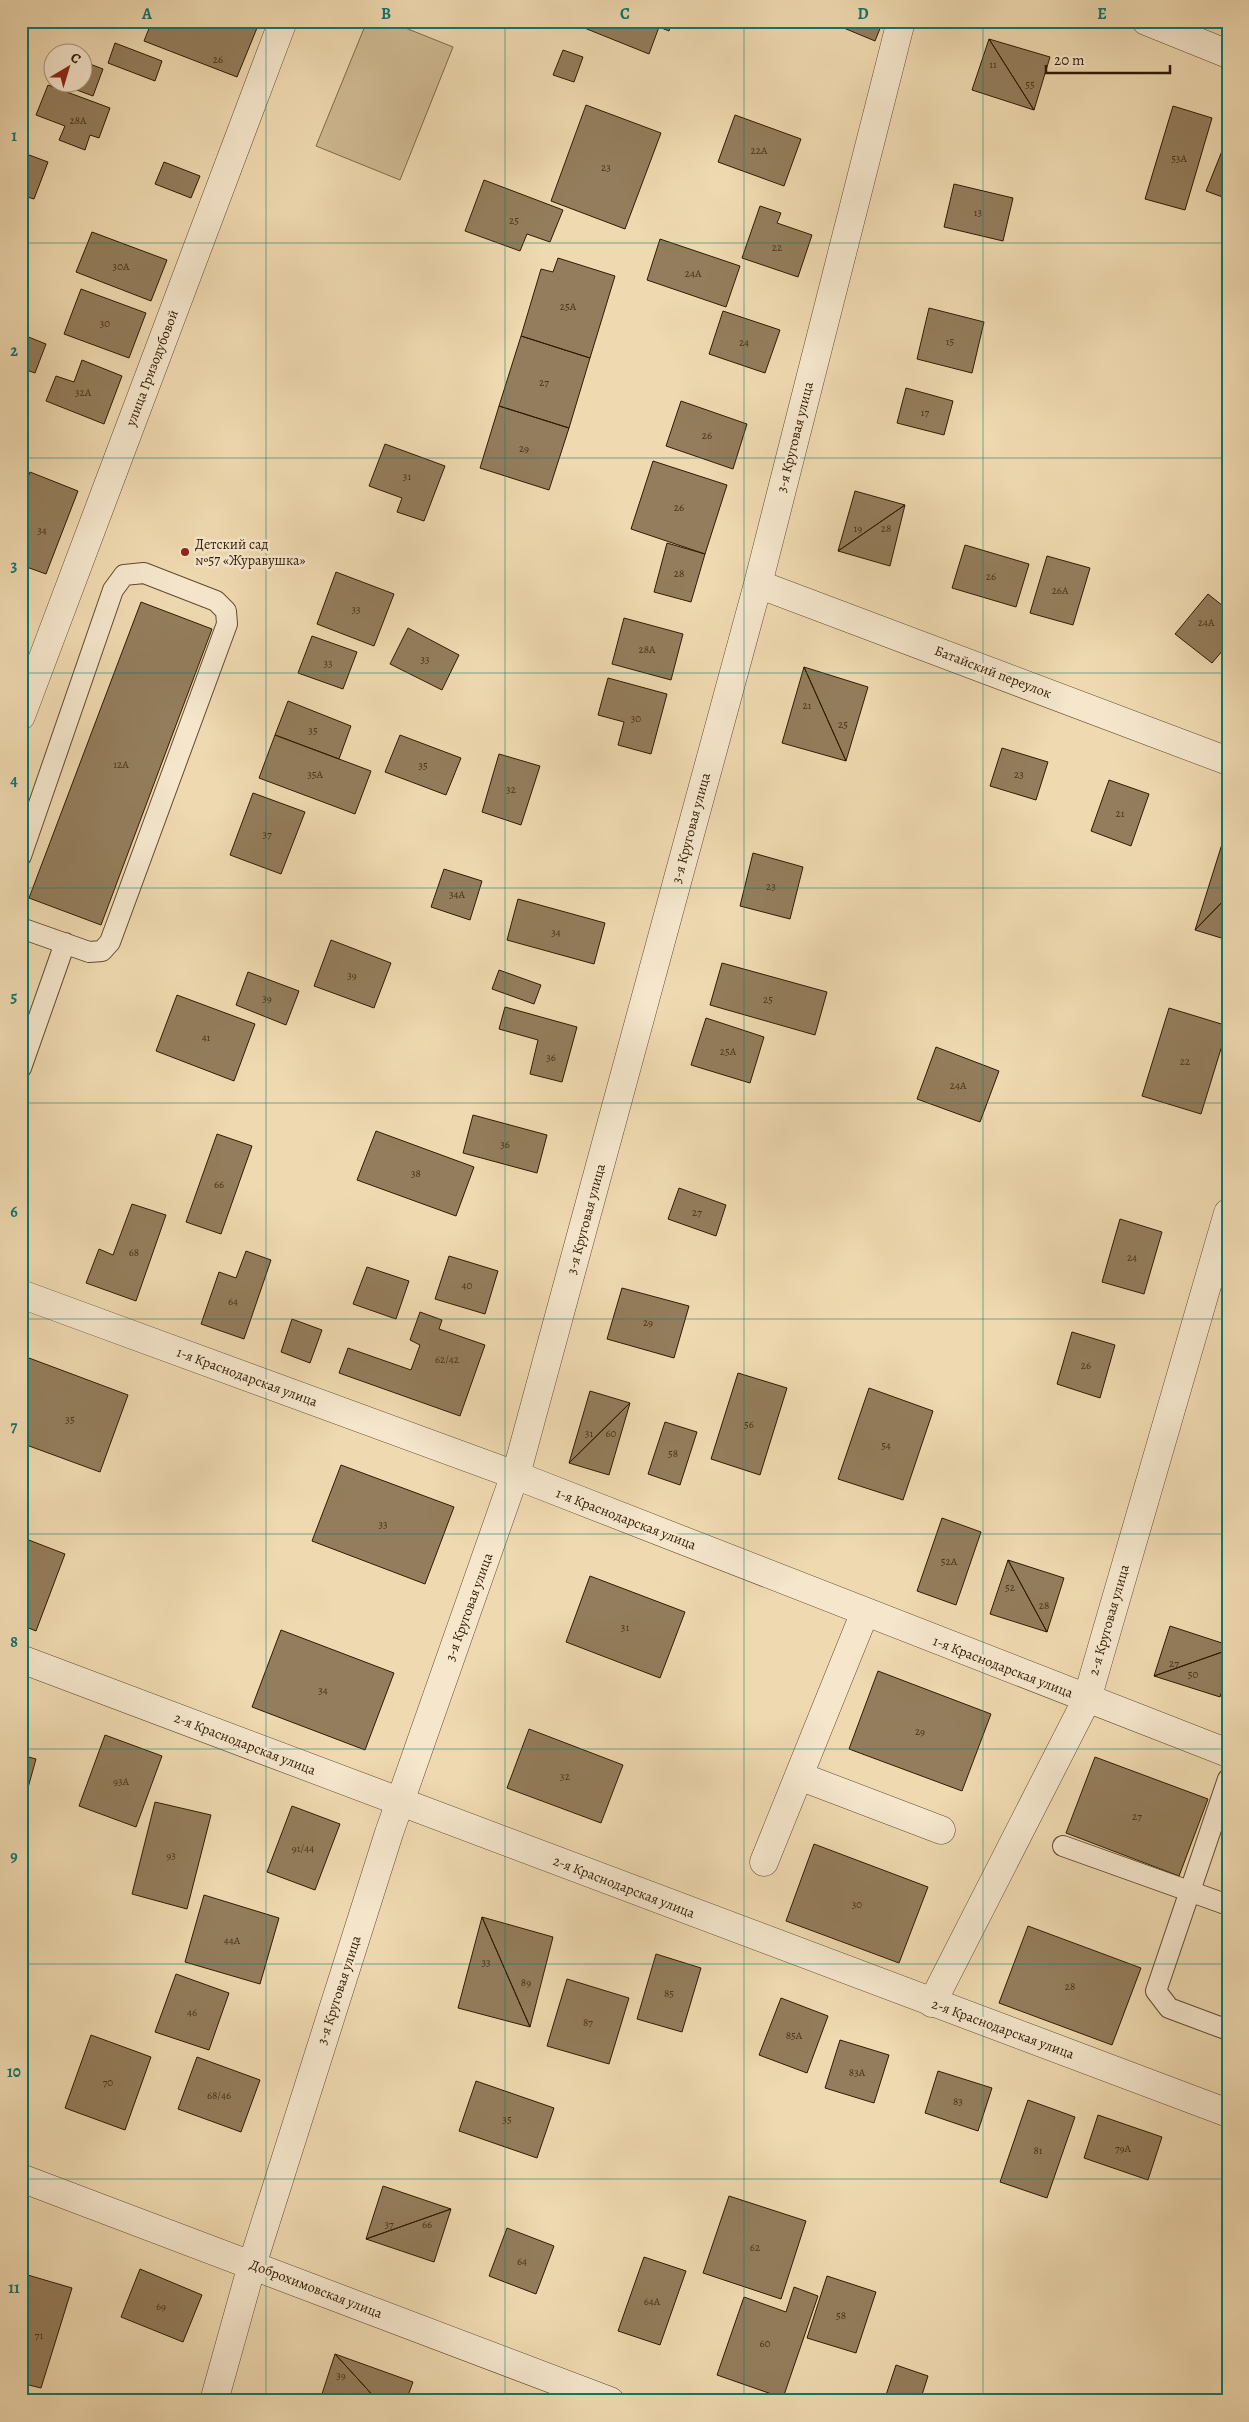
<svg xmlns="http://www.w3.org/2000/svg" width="1249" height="2422" font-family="Alegreya,serif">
<rect width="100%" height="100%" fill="#efd9b0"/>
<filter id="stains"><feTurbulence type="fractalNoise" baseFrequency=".004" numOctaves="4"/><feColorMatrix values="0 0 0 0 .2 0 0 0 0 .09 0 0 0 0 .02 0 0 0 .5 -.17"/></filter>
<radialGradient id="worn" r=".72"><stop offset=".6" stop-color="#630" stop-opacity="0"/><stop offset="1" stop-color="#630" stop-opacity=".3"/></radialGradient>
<path fill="#cfb992" stroke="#806a4a" d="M367 21H388L453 47 400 180 316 146Z"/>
<path fill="#947d5c" stroke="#311a01" d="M152 21H238L257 28 237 77 144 41Z
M567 21H672L669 31 659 27 649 54Z
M827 21H883L875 41Z
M989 39 1034 110 972 90Z
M989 39 1050 57 1034 110Z
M115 43 162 61 155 81 108 63Z
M563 50 583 57 574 82 553 75Z
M82 61 103 69 93 96 58 83 82 82Z
M48 85 110 108 99 138 90 135 85 150 59 140 65 126 36 115Z
M586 105 661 133 625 229 551 201Z
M1173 106 1212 118 1185 210 1145 199Z
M735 115 801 139 784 186 718 162Z
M1228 136V199L1206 191Z
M21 152 48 162 34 199 21 195Z
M164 162 200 176 191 198 155 184Z
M484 180 563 210 550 242 527 234 520 251 465 231Z
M954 184 1013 198 1003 241 944 227Z
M760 206 781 213 777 223 812 235 798 277 742 258Z
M92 232 167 260 151 301 76 272Z
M660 239 740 266 726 307 647 280Z
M558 258 615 276 590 358 521 336 541 269 553 272Z
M81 289 146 313 129 358 64 334Z
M929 308 984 322 972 373 917 359Z
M723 311 780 330 765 373 709 354Z
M21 334 46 344 35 373 21 368Z
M521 336 590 358 569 428 499 406Z
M82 360 122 376 104 424 46 401 56 376 74 382Z
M906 388 953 401 944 435 897 423Z
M681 401 747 424 733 469 666 446Z
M499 406 569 428 549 490 480 468Z
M385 444 445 466 424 521 397 512 402 498 369 486Z
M653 461 727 485 705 554 631 529Z
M30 472 78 491 46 574 21 565V495Z
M855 491 905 505 838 551Z
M905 505 890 566 838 551Z
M667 543 705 554 691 602 654 592Z
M965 545 1029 564 1016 607 952 588Z
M1047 556 1090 568 1073 625 1030 613Z
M336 572 394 594 374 646 317 624Z
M1208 594 1228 610V644L1212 663 1175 634Z
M141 602 212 629 101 925 29 898Z
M624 618 683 634 671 680 612 664Z
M408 628 459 655 442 690 390 664Z
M312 636 357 652 343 689 298 673Z
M804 667 868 687 846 761Z
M804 667 846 761 782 743Z
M608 678 667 694 651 754 618 745 624 722 598 715Z
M288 701 351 726 339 759 275 735Z
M275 735 371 771 355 814 259 778Z
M400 735 461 758 446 795 385 772Z
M1002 748 1048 762 1036 800 990 786Z
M499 754 540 766 521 825 482 812Z
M1109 780 1149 794 1131 846 1091 831Z
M253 793 305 812 281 874 230 855Z
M1228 825V896L1195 930Z
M753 853 803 867 790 919 740 906Z
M444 869 482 881 470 920 431 907Z
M1228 896V940L1195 930Z
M518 899 605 923 594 964 507 940Z
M331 940 391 963 374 1008 314 986Z
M722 963 827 992 815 1035 710 1005Z
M499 970 541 985 534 1004 492 989Z
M248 972 299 991 286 1025 236 1005Z
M177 995 255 1024 234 1081 156 1051Z
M505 1007 577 1027 562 1082 530 1074 538 1040 499 1029Z
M1169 1008 1228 1026 1201 1114 1142 1096Z
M706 1018 764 1037 750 1083 691 1065Z
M936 1047 999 1071 980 1122 917 1099Z
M473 1115 547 1135 537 1173 463 1153Z
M376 1131 474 1167 456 1216 357 1180Z
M217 1134 252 1146 221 1234 186 1222Z
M679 1188 726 1205 716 1236 668 1219Z
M132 1204 166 1215 136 1301 86 1283 99 1249 113 1255Z
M1120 1219 1162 1232 1144 1294 1102 1282Z
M246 1251 271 1260 244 1339 201 1324 219 1272 236 1278Z
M449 1256 498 1271 485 1314 435 1299Z
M367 1267 409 1281 396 1319 353 1304Z
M622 1288 689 1306 674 1358 607 1339Z
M420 1312 442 1320 439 1329 485 1345 460 1416 339 1373 348 1348 411 1370 420 1345 410 1340Z
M292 1319 322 1330 310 1363 281 1352Z
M1072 1332 1115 1345 1100 1398 1057 1384Z
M21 1355 128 1395 100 1472 21 1443Z
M738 1373 787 1388 760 1475 711 1459Z
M869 1388 933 1411 903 1500 838 1479Z
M590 1391 630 1403 569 1463Z
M630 1403 609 1475 569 1463Z
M665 1422 697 1432 680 1485 648 1474Z
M341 1465 454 1507 425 1584 312 1541Z
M942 1518 981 1532 956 1605 917 1591Z
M21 1537 65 1554 36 1631 21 1625Z
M1008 1560 1064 1578 1047 1632Z
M1008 1560 1047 1632 990 1614Z
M590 1576 685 1612 660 1678 566 1642Z
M1170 1626 1228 1645V1650L1154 1676Z
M281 1630 394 1673 365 1750 252 1707Z
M1228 1650V1672L1220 1697 1154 1676Z
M878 1671 991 1714 962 1791 849 1749Z
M529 1729 623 1765 601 1823 507 1788Z
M105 1735 162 1756 136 1827 79 1806Z
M21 1755 36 1759 21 1813Z
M1095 1757 1208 1799 1179 1876 1066 1833Z
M155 1802 211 1815 187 1909 132 1894Z
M292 1806 340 1824 315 1890 267 1872Z
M814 1844 928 1887 899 1963 786 1921Z
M204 1895 279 1918 260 1984 185 1962Z
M482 1917 530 2027 458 2008Z
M482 1917 553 1937 530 2027Z
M1028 1926 1141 1968 1112 2045 999 2003Z
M656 1954 701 1968 682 2032 637 2019Z
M176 1974 229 1993 209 2050 155 2032Z
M567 1979 629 1998 609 2064 547 2046Z
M781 1998 828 2016 807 2073 759 2055Z
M91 2035 151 2057 125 2130 65 2108Z
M840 2040 889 2055 874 2103 825 2088Z
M197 2057 260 2080 241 2132 178 2109Z
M938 2071 992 2088 978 2131 925 2113Z
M476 2081 554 2108 537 2158 459 2131Z
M1028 2100 1075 2117 1047 2198 1000 2182Z
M1098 2115 1162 2137 1148 2180 1084 2158Z
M383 2186 451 2209 366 2239Z
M729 2196 806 2221 781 2299 703 2273Z
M451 2209 434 2262 366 2239Z
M507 2228 554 2246 536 2294 489 2276Z
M644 2257 686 2271 660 2345 618 2331Z
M140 2269 202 2295 183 2342 121 2317Z
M21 2273 72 2288 41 2388 21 2383Z
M827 2276 876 2292 856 2353 807 2338Z
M794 2287 818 2296 783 2398 717 2375 744 2297 786 2312Z
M335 2354 378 2401H332L321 2397Z
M335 2354 413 2382 406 2401H378Z
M896 2365 928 2376 920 2401H884Z"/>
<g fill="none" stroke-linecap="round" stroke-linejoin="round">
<defs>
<path id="service" d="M21 856 113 590 124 575 144 573 216 601 226 611 227 624 110 942 102 951 89 952 21 928
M21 1068 65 943
M1228 1779 1156 1991 1169 2008 1228 2030
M1063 1846 1228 1905"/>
<path id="minor" d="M1146 21 1228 54
M758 584 1228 761
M21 716 283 21
M21 1294 515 1475 1228 1753
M799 1776 941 1830
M764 1862 865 1612
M932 2003 1087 1699 1228 1213
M21 2178 610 2401
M214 2401 252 2265 389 1833 520 1460 758 584 901 21"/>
<path id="tertiary" d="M21 1659 1228 2113"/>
</defs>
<use href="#service" stroke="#604a2d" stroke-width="22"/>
<use href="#minor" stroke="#604a2d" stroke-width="29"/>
<use href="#tertiary" stroke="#604a2d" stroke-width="29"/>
<use href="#service" stroke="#f5e6cc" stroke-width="20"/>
<use href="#minor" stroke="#f5e6cc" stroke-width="28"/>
<use href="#tertiary" stroke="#f5e6cc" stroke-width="28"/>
</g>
<path fill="none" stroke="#0f766e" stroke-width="1" stroke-opacity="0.55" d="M266 21V2401M505 21V2401M744 21V2401M983 21V2401M21 243H1228M21 458H1228M21 673H1228M21 888H1228M21 1103H1228M21 1319H1228M21 1534H1228M21 1749H1228M21 1964H1228M21 2179H1228"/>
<circle fill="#8f2418" stroke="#f5e6cc" stroke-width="2" cx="185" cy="552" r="5"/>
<g text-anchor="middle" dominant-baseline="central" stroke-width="5" stroke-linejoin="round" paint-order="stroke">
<g font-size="11" fill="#4a3318">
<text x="218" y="59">26</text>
<text x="993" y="64">11</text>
<text x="1030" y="84">55</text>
<text x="78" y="120">28А</text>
<text x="759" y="150">22А</text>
<text x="1179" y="158">53А</text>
<text x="606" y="167">23</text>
<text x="978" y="212">13</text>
<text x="514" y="220">25</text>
<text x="777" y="247">22</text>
<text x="121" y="266">30А</text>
<text x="693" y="273">24А</text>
<text x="568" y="306">25А</text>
<text x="105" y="323">30</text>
<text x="950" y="341">15</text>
<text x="744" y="342">24</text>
<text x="544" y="382">27</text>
<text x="83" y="392">32А</text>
<text x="925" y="412">17</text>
<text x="707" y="435">26</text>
<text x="524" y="448">29</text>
<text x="407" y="476">31</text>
<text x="679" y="507">26</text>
<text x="858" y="528">19</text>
<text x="886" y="528">28</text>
<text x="42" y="530">34</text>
<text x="679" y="573">28</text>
<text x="991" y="576">26</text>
<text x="1060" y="590">26А</text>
<text x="356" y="609">33</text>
<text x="1206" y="622">24А</text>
<text x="647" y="649">28А</text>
<text x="425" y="659">33</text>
<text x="328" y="663">33</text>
<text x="807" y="705">21</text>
<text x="636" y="718">30</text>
<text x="843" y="724">25</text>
<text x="313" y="730">35</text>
<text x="121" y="764">12А</text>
<text x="423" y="765">35</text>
<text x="315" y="774">35А</text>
<text x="1019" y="774">23</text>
<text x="511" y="789">32</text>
<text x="1120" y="813">21</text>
<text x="267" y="834">37</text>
<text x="771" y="886">23</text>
<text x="457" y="894">34А</text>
<text x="556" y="932">34</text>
<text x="352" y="975">39</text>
<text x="267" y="998">39</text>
<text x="768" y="999">25</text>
<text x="206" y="1037">41</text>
<text x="728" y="1051">25А</text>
<text x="551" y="1057">36</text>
<text x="1185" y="1061">22</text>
<text x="958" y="1085">24А</text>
<text x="505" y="1144">36</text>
<text x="416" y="1173">38</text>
<text x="219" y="1184">66</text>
<text x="697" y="1212">27</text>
<text x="134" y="1252">68</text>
<text x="1132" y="1257">24</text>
<text x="467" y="1285">40</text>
<text x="233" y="1301">64</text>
<text x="648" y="1322">29</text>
<text x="447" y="1359">62/42</text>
<text x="1086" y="1365">26</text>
<text x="70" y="1419">35</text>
<text x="749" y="1424">56</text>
<text x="589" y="1433">31</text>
<text x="611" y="1433">60</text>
<text x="886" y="1445">54</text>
<text x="673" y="1453">58</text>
<text x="383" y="1524">33</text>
<text x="949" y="1561">52А</text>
<text x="1010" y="1587">52</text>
<text x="1044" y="1605">28</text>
<text x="625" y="1627">31</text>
<text x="1174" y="1663">27</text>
<text x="1193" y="1674">50</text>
<text x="323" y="1690">34</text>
<text x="920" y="1731">29</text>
<text x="565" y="1776">32</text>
<text x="121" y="1781">93А</text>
<text x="1137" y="1816">27</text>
<text x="303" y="1848">91/44</text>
<text x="171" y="1855">93</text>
<text x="857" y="1904">30</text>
<text x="232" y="1940">44А</text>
<text x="486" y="1962">33</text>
<text x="526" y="1982">89</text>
<text x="1070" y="1986">28</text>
<text x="669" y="1993">85</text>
<text x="192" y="2012">46</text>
<text x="588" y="2022">87</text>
<text x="794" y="2035">85А</text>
<text x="857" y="2072">83А</text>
<text x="108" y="2082">70</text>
<text x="219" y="2095">68/46</text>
<text x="958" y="2101">83</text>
<text x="507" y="2119">35</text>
<text x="1123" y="2148">79А</text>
<text x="1038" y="2150">81</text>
<text x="389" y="2224">37</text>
<text x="427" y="2224">66</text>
<text x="755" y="2247">62</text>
<text x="522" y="2261">64</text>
<text x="652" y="2301">64А</text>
<text x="161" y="2306">69</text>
<text x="841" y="2315">58</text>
<text x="39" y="2335">71</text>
<text x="765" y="2343">60</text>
<text x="341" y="2375">39</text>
</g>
<g font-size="14" fill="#311a01" stroke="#f5e6cc">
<text transform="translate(152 368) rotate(-69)">улица Гризодубовой</text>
<text transform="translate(795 437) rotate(-76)">3-я Круговая улица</text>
<text transform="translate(993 672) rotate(21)">Батайский переулок</text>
<text transform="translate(691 828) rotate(-75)">3-я Круговая улица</text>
<text transform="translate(586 1219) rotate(-75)">3-я Круговая улица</text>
<text transform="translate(247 1377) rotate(20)">1-я Краснодарская улица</text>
<text transform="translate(626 1519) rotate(21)">1-я Краснодарская улица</text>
<text transform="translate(469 1607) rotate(-70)">3-я Круговая улица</text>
<text transform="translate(1109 1620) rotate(-74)">2-я Круговая улица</text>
<text transform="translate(1003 1667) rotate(21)">1-я Краснодарская улица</text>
<text transform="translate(245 1744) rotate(21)">2-я Краснодарская улица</text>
<text transform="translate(624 1887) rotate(21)">2-я Краснодарская улица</text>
<text transform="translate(339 1990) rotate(-72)">3-я Круговая улица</text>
<text transform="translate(1003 2029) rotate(20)">2-я Краснодарская улица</text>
<text transform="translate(316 2289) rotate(21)">Доброхимовская улица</text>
</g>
<g font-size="14" fill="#311a01" stroke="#f5e6cc" text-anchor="start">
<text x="195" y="544">Детский сад<tspan x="195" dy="16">№57 «Журавушка»</tspan></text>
</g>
</g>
<rect width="1249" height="2422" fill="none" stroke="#efd9b0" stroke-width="55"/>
<g transform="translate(68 68) rotate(38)"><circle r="24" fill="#f5e6cc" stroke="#a7947b"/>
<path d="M0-4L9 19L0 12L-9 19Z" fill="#8f2418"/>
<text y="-8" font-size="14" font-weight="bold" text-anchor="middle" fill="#311a01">С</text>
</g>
<path d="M1046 65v8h124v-8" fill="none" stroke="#311a01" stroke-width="2.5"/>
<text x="1054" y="65" font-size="15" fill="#311a01" stroke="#f5e6cc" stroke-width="4" paint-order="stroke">20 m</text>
<rect x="28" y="28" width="1194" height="2366" fill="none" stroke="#0f766e" stroke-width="2"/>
<g font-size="16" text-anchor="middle" font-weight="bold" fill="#0f766e">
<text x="147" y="19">A</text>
<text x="386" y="19">B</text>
<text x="625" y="19">C</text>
<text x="863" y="19">D</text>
<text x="1102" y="19">E</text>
<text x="14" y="141">1</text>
<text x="14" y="356">2</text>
<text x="14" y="571">3</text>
<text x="14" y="786">4</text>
<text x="14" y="1002">5</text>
<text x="14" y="1217">6</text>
<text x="14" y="1432">7</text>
<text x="14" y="1647">8</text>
<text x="14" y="1862">9</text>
<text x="14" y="2077">10</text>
<text x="14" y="2293">11</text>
</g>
<rect width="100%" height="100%" filter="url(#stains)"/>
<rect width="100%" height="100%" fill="url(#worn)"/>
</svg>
